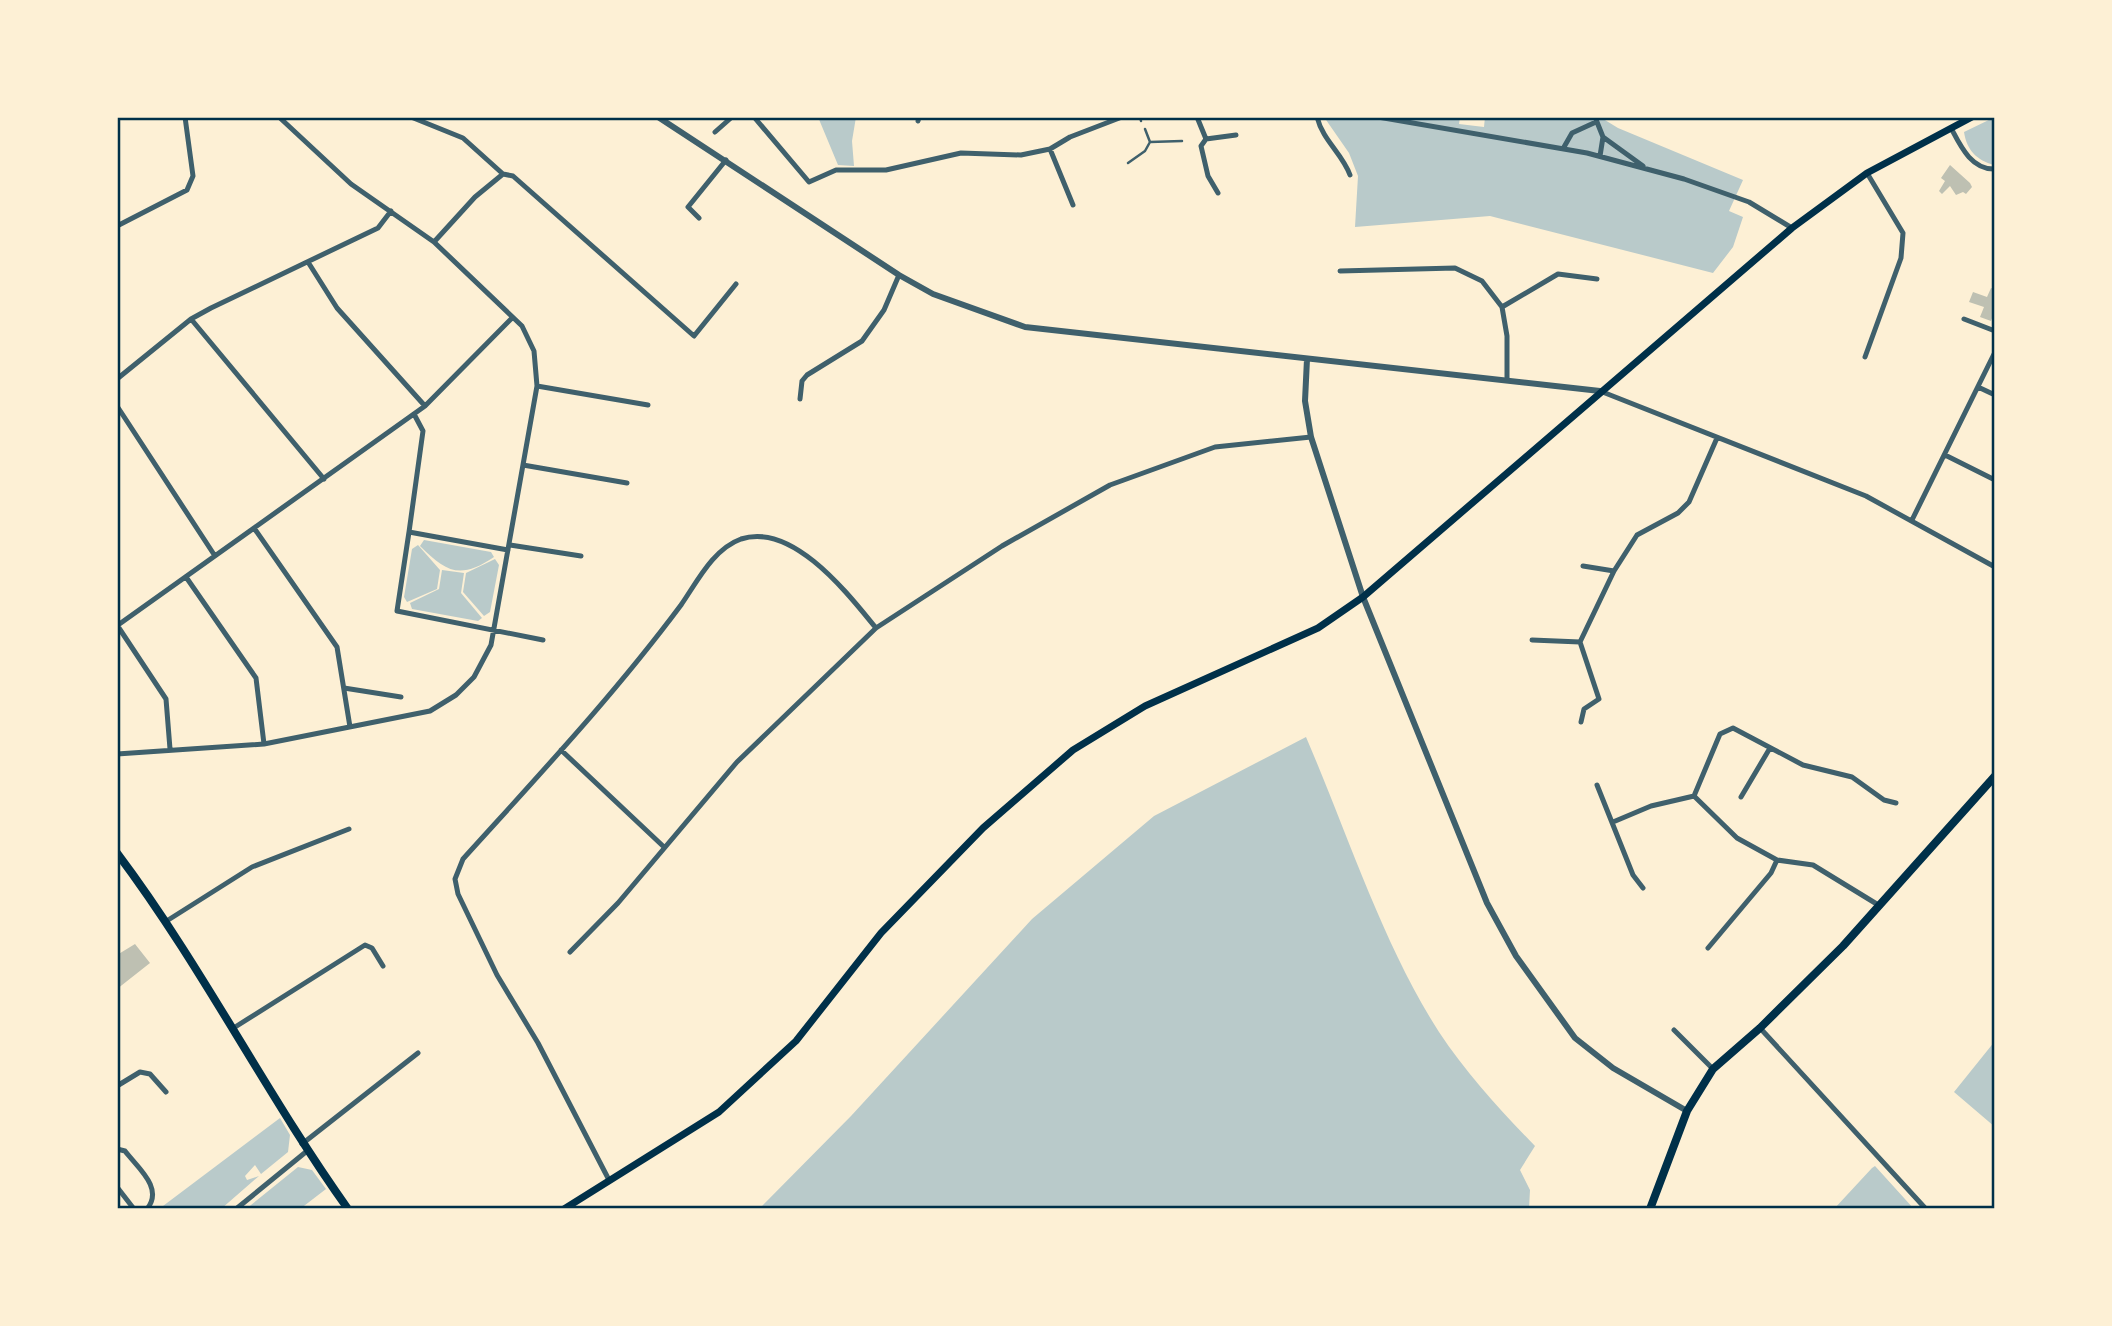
<svg xmlns="http://www.w3.org/2000/svg" width="2112" height="1326" font-family="Jost,sans-serif">
<rect width="100%" height="100%" fill="#fdf0d5"/>
<path fill="#b9caca" d="M818 117H856L852 141 854 166 838 165Z
M1324 117H1460L1459 124 1484 127 1485 117H1600L1618 128 1743 180 1729 211 1743 217 1733 247 1713 273 1490 216 1355 227 1358 176 1349 153Z
M1995 117V165H1994C1977 160 1967 151 1964 132Z
M424 540 491 552 494 557C460 580 446 572 420 546Z
M418 545 440 570 437 589 407 602 404 597 412 549Z
M495 559 499 565 490 612 484 616 463 592 466 573Z
M442 570 464 573 461 593 482 618 478 621 412 609 410 603 439 589Z
M1306 737C1347 832 1383 945 1439 1032 1466 1073 1501 1111 1535 1146L1520 1170 1530 1190 1529 1209H759L851 1116 1032 919 1154 816Z
M1995 1041V1127L1954 1092Z
M280 1118 290 1135 288 1152 261 1174 255 1165 245 1176 247 1180 259 1176 221 1209H159Z
M1875 1166 1914 1209H1834L1872 1168Z
M298 1167 312 1170 326 1189 300 1209H246Z"/>
<path fill="#bec0b2" d="M1950 165 1970 183 1972 187 1966 194 1963 192 1956 195 1950 186 1942 194 1939 191 1945 181 1941 178Z
M1991 288 1995 289V310L1991 321 1980 317 1984 307 1969 302 1973 292 1987 297Z
M135 944 150 963 117 989V955Z"/>
<g fill="none" stroke-linecap="round" stroke-linejoin="round">
<path stroke="#3f606c" stroke-width="2.5" d="M1140 117 1141 121
M1145 129 1150 142
M1128 163 1145 151 1150 142 1182 141"/>
<path stroke="#3f606c" stroke-width="5" d="M411 117 463 138 503 174
M754 117 809 182 836 170H886L961 153 1021 155 1050 149 1070 137 1122 117
M1197 117 1206 139
M1317 117C1323 141 1342 153 1350 175
M1378 117 1587 153 1684 179 1749 202 1792 228
M1595 117 1603 137 1600 156
M918 121 919 117
M1951 128C1960 145 1971 170 1995 169
M715 132 732 117
M1603 137 1643 166
M1564 147 1572 133 1596 122
M1050 149 1073 205
M1218 193 1208 176 1201 146 1206 139 1236 135
M699 218 688 207 726 160
M117 226 187 190 193 176 185 117
M434 242 475 197 503 174 513 176 694 336 736 284
M308 262 337 308 425 406
M1340 271 1455 268 1482 281 1502 307 1507 336V379
M1502 307 1558 274 1597 279
M191 319 324 479
M1964 319 1995 331
M1865 357 1901 258 1903 233 1867 173
M117 379 191 319 211 308 378 228 391 211
M537 386 648 405
M1978 387 1995 395
M1600 391 1866 496 1995 567
M800 399 802 381 807 375 862 341 884 310 899 275
M117 406 215 556
M1945 455 1995 480
M523 465 627 483
M1912 520 1995 352
M254 528 337 647 350 727
M409 532 423 431 414 414
M510 545 581 556
M508 550 409 532 397 611 543 640
M1583 566 1614 571
M186 577 256 678 264 744
M117 625 166 699 170 749
M118 625 425 406 512 318
M1532 640 1580 642
M344 688 401 697
M1581 722 1584 709 1599 699 1580 642 1614 571 1637 535 1678 513 1689 502 1717 438
M561 750 664 847
M117 754 264 744 430 711 456 695 474 677 491 645 537 386 534 351 522 326 434 242 351 184 279 117
M1597 785 1633 875 1643 888
M1694 796 1720 734 1733 728 1803 765 1852 777 1884 800 1896 803
M1694 796 1737 838 1777 860
M1741 797 1770 748
M1613 822 1651 806 1694 796
M165 922 252 867 349 829
M1708 948 1771 873 1777 860 1813 865 1880 906
M570 952 618 903 737 762 876 628 1002 546 1110 485 1215 447 1311 437
M1760 1028 1926 1209
M232 1029 365 945 372 948 383 966
M1674 1030 1713 1069
M117 1086 140 1072 150 1074 166 1092
M302 1144 418 1053
M117 1149 125 1151C138 1168 164 1188 147 1209
M609 1180 538 1043 497 975 458 894 455 879 463 859C538 776 614 695 681 605 697 582 713 549 741 539 793 522 848 594 876 628
M117 1187 134 1209
M236 1209 307 1151"/>
<path stroke="#3f606c" stroke-width="6" d="M658 117 899 275 933 294 1025 327 1600 391
M1307 359 1305 401 1311 437 1363 597 1487 903 1516 956 1575 1038 1613 1068 1687 1111"/>
<path stroke="#003049" stroke-width="7" d="M564 1209 719 1112 796 1041 881 933 983 828 1073 750 1145 706 1318 628 1363 597 1792 228 1867 173 1972 117"/>
<path stroke="#003049" stroke-width="8" d="M117 853C202 966 266 1094 348 1209
M1650 1209 1687 1111 1713 1069 1760 1028 1843 946 1995 776"/>
</g>
<rect width="2112" height="1326" fill="none" stroke="#fdf0d5" stroke-width="238"/>
<rect x="119" y="119" width="1874" height="1088" fill="none" stroke="#003049" stroke-width="2.5"/>
</svg>
